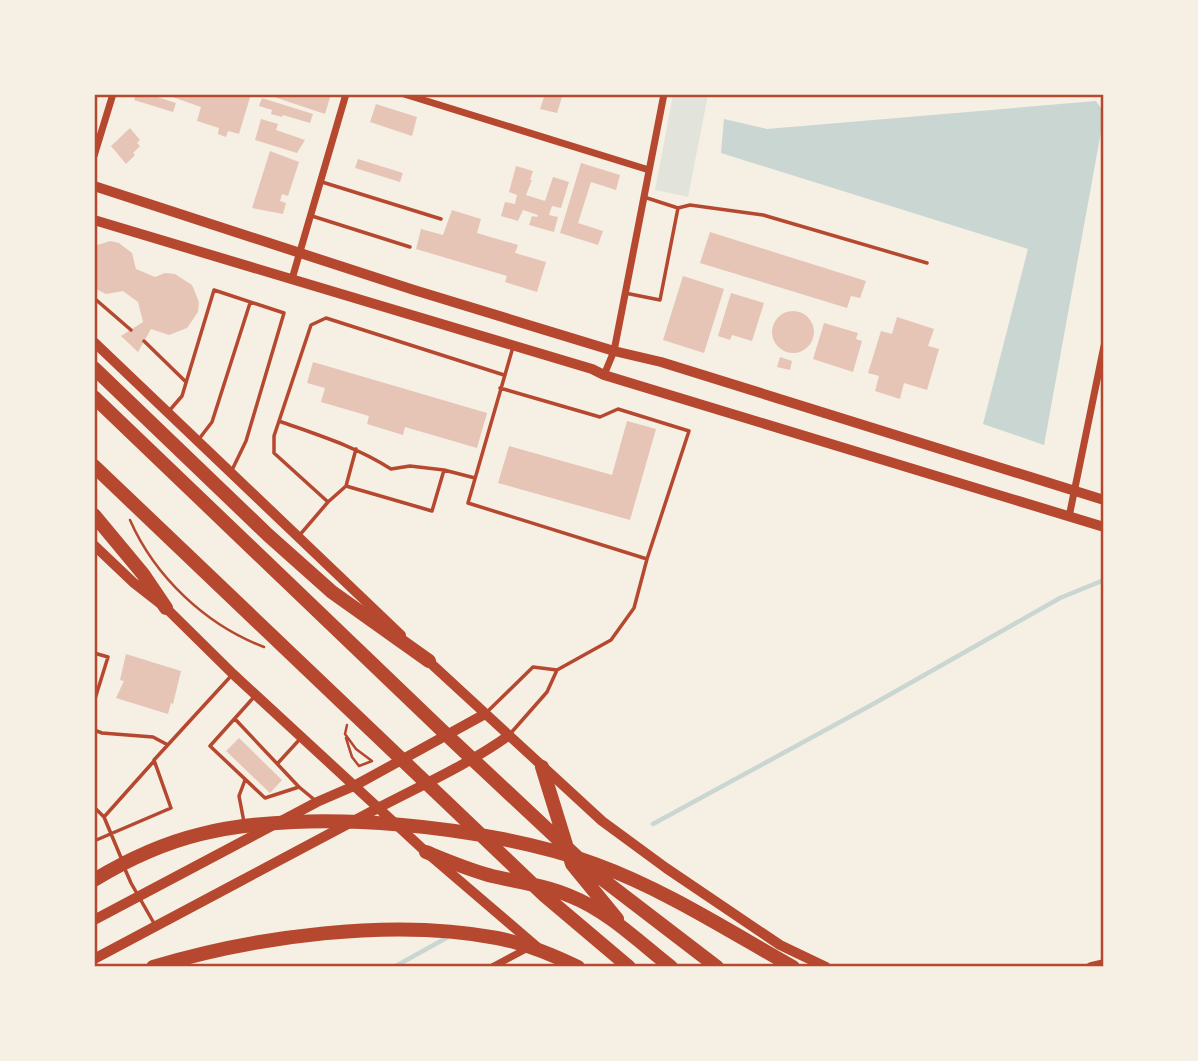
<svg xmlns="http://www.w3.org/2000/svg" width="1198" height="1061" font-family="Signika,sans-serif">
<rect width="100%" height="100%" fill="#f6efe4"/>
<path fill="#e2e4dc" d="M673 95H708L688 197 655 190Z"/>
<path fill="#c9d6d2" d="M1096 101 1103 111V121L1044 445 983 424 1028 249 721 153 724 119 767 129Z"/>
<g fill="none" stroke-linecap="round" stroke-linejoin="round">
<path stroke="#c9d6d2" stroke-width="4.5" d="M653 824 875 703 1060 598 1104 580
M394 967 448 937"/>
</g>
<path fill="#e6c5b7" d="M136 94H148L176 103 173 112 134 100Z
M164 94H251L239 134 228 131 226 137 218 134 219 128 197 121 201 107Z
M265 94H331L325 114Z
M545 94H563L557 113 540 109Z
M262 98 313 114 310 123 283 115 282 117 271 114 272 110 259 106Z
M376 104 417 117 412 136 370 122Z
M261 119 278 124 276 130 305 140 297 153 255 140Z
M130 128 140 140 137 143 140 146 133 153 135 155 126 164 111 146Z
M270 151 299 162 288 196 282 194 280 201 286 203 283 214 252 208Z
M358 159 403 173 400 182 355 168Z
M581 163 620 175 616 190 591 182 578 223 603 231 598 245 560 233Z
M516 166 533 171 530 180H532L526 195 545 201 553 177 569 182 561 208 552 206 549 215 558 217 554 232 529 225 532 216 537 217 538 215 523 210 518 221 501 216 505 202 515 204 517 195 509 192Z
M452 210 481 219 477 233 518 245 515 253 546 262 537 292 505 282 507 276 416 249 421 229 443 235Z
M710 232 866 281 860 298 851 296 847 308 700 263Z
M110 241 119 243 132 253 136 269 155 277 165 273 175 274 192 285 199 302 198 312 187 328 169 335 151 329 138 352 121 336 143 322 138 302 123 291 106 294 94 288V246Z
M683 276 724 289 704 353 663 340Z
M731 293 764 303 752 341 732 335 730 340 718 336Z
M772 332a21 21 0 1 1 42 0a21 21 0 1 1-42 0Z
M897 317 934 329 928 346 939 349 927 390 904 383 900 399 875 391 879 376 868 373 881 331 892 334Z
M824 323 858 333 856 339 862 341 853 372 813 359Z
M780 357 792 361 790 370 777 367Z
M313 362 487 413 477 448 405 427 403 435 367 424 369 416 321 402 325 388 307 383Z
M627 421 656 429 630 520 498 483 509 446 612 475Z
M126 654 181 671 173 704 171 703 168 714 116 698 124 681 120 680Z
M239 738 282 780 270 793 226 751Z"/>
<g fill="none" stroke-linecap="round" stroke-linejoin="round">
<path stroke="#b5482f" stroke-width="2.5" d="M130 520C155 577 206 625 264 647
M347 725 345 734 356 749 372 761
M346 738 352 757 359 766 372 761"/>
<path stroke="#b5482f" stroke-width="3.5" d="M322 182 441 219
M678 208 690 205 763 215 927 263
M312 216 410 247
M625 293 660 300 678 208 644 197
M94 298 131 330
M144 341 186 382
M500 388 600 417 618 409 689 431 647 559 468 503 513 347
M169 411 182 396 214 290 284 313 246 441 232 470
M279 421C318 435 357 447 391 469L410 466 444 470
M199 439 212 422 250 303
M346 486 356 449
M328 502 346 486 432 511 444 470 475 478
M298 537 328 502 274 453V436L311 325 326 318 504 375
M94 653 108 657 94 702
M557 670 611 640 634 608 647 559
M488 711 533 667 557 670 547 692 510 734
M235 719 299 787 265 798 210 746 254 697
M94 730 102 733 153 737 168 745
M278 763 300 739
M299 787 316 801
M94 807 104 817 122 860
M104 817 154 761
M244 822 239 796 245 780
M94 841 171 808 154 760 231 676
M124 867 131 883 155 925"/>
<path stroke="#b5482f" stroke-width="7" d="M404 94 649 170
M94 156 113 94
M292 279 346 94
M604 375 614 351 664 94
M1069 517 1104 346
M492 967 528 948"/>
<path stroke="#b5482f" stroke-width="10" d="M94 186 414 290 614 351 661 362 1104 500
M94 220 592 369 604 375 1104 527
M94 920 317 802 354 786 485 714
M94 959C189 909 283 858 378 808 422 785 467 765 508 736"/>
<path stroke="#b5482f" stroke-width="10" d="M94 342 401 635
M94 545 134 583 166 608 233 674 426 852 537 947
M425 658 602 821 666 868 780 945 826 967
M1091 967 1104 964"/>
<path stroke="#b5482f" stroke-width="14" d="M94 368 268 535 332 592 429 661
M94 397 452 740 593 872 717 967
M94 466 545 896 629 967
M94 515 143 574 166 608
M542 767 572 864 617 919
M426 852C448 861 469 870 492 876 518 882 545 885 570 896 608 911 639 942 671 967
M94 880C127 860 164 843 201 834 309 807 491 826 595 864 664 889 729 931 793 967
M153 967C256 936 391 918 497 938 524 943 553 955 578 967"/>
</g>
<rect width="1198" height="1061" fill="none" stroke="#f6efe4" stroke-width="192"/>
<rect x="96" y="96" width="1006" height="869" fill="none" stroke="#b5482f" stroke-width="2.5"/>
</svg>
